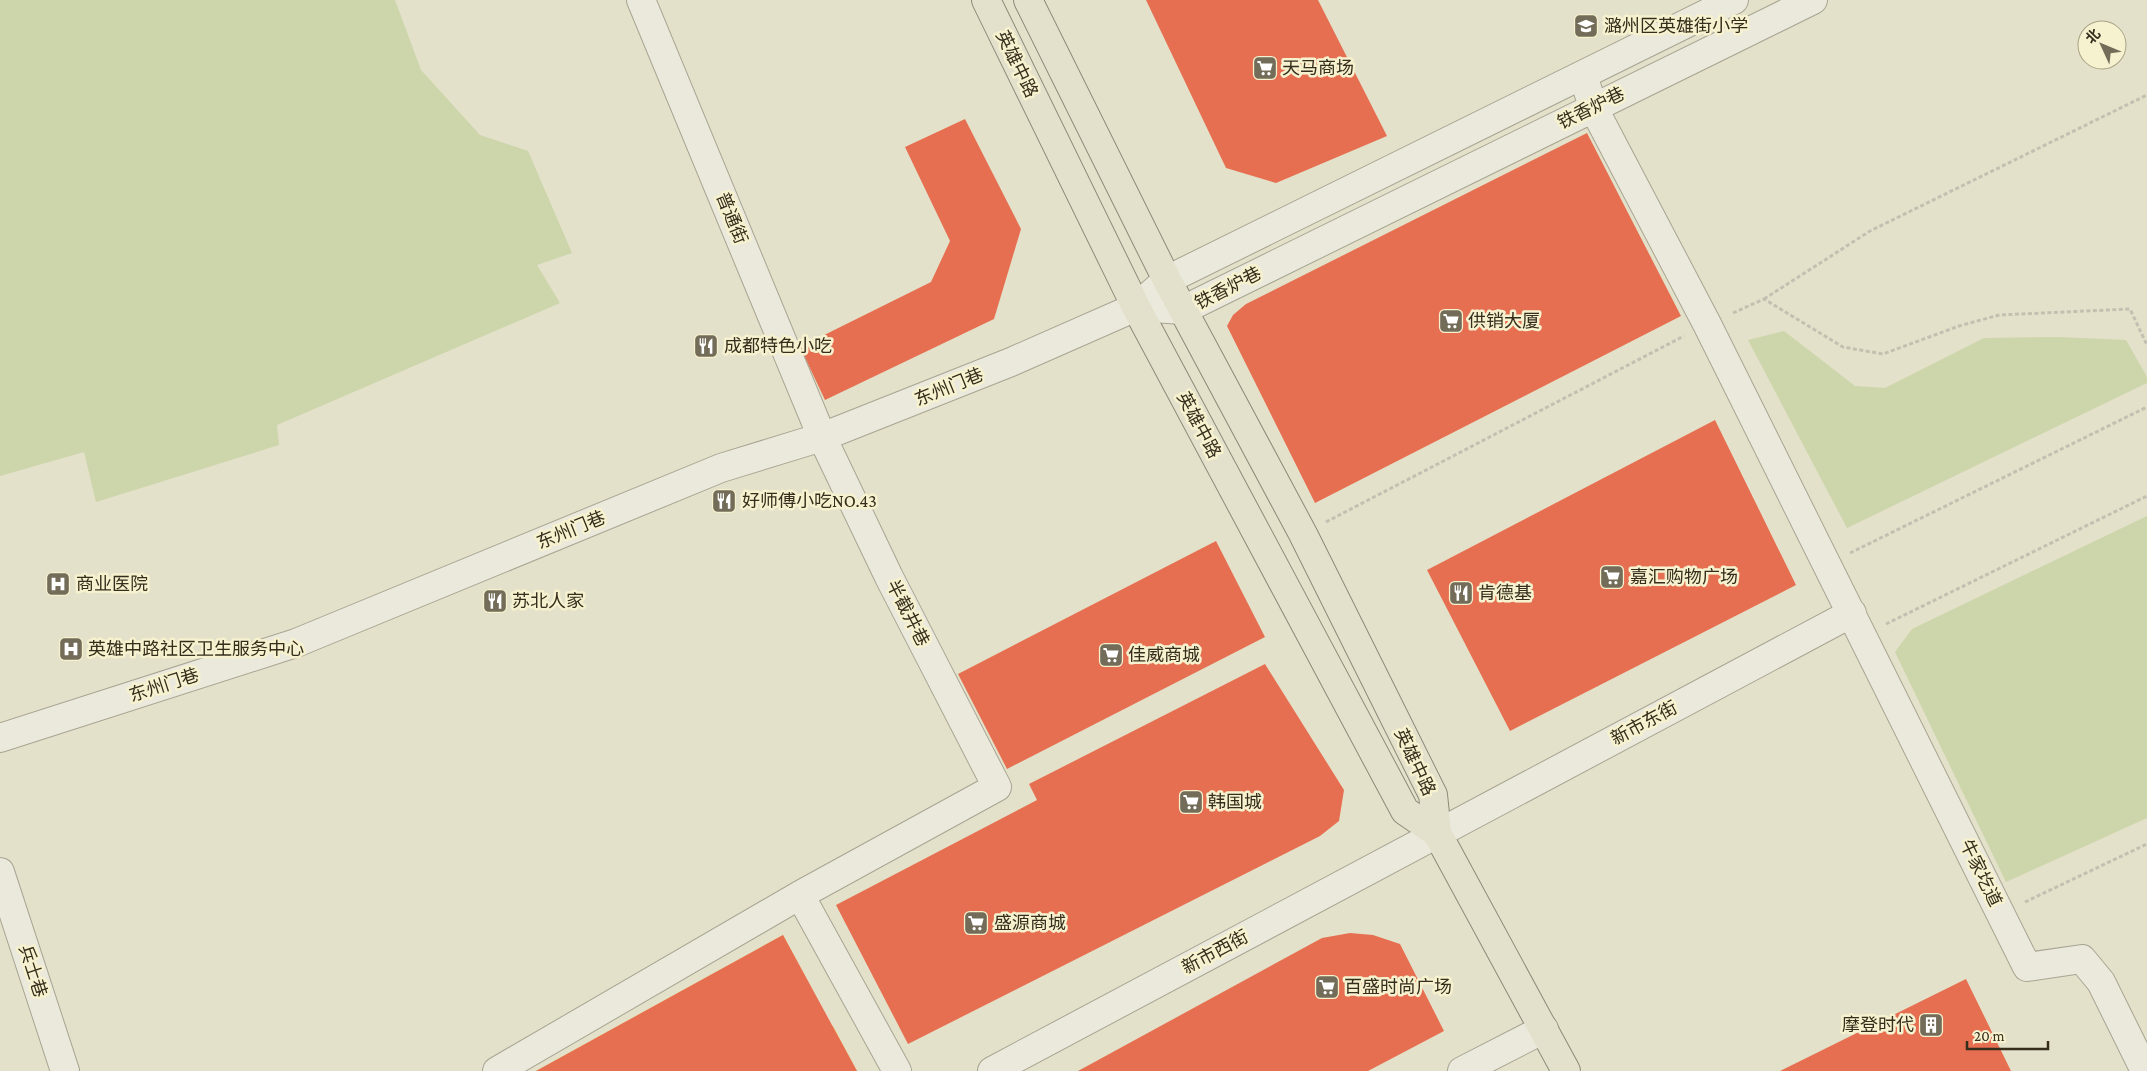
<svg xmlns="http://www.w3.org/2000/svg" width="2147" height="1071" font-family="'Crimson Pro','Noto Sans SC',serif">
<rect width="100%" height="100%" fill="#e3e1c9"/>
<path fill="#cdd5ab" d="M0 0H395L421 70 480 135 528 151 572 253 537 265 560 303 277 425 279 445 96 502 84 452 0 476Z
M1784 331 1855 386 1885 388 1984 338 2057 337 2126 340 2147 377V383L1847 528 1748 340Z
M2147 516V818L2006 882 1895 652 1912 629Z"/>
<path fill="#e9c46a" d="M783 935 812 989 661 1071H536Z
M833 1026 857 1071H749Z"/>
<path fill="#e76f51" d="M1146 0H1318L1387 136 1276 183 1226 168Z
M965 119 1021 229 994 319 825 400 800 347 931 282 950 241 905 147Z
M1587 133 1681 316 1315 503 1227 326 1233 315 1246 304Z
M1715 420 1796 585 1510 731 1427 570Z
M1216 541 1265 637 1007 769 958 674Z
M1265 664 1344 790 1339 821 1320 836 908 1044 836 905 1037 800 1029 784Z
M1350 933 1373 935 1400 944 1444 1031 1368 1071H1078L1322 938Z
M783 935 857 1071H536Z
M1966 979 2011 1071H1780Z"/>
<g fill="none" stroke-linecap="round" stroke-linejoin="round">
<defs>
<path id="minor" d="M1583 75 1593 107 1707 324 2027 967 2082 959 2101 982 2145 1071
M1136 307 1183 310 1813 0
M0 738 296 643 721 468 822 437 1011 362 1136 307 1167 280 1734 0
M0 872 65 1071
M800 895 897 1071
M497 1071 800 895 997 787 889 577 822 437 641 0
M992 1071 1852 613
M1462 1071 1544 1029"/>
<path id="major" d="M986 0 1136 307 1405 811 1437 833
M1028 0 1167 280 1303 534 1433 795 1437 833 1566 1071"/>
</defs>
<use href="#minor" stroke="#a8a493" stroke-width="30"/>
<use href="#major" stroke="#8d8a79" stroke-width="30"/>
<path stroke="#c3c0b2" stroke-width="3" stroke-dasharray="4 2.5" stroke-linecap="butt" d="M1764 299 1870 231 2147 95
M1733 313 1764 299 1843 347 1883 354 1959 326 1999 315 2130 309 2147 345
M1326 522 1684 336
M1850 553 2147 407
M1886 624 2147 496
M2025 902 2147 844"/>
<use href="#minor" stroke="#ebe9db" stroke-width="28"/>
<use href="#major" stroke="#e3e0cc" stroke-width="28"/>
</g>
<defs>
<symbol id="school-square" viewBox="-11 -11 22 22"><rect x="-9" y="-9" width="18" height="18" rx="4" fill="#736c59" stroke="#f6f1ce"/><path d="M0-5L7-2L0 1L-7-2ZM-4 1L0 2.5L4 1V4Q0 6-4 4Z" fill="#fff"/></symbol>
<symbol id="supermarket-square" viewBox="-11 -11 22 22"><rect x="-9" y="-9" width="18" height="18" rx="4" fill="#736c59" stroke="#f6f1ce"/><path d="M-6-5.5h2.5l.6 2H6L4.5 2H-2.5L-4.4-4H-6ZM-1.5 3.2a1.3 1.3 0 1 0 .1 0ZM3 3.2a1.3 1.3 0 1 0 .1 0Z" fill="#fff"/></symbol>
<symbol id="restaurant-square" viewBox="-11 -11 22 22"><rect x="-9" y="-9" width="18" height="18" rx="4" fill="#736c59" stroke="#f6f1ce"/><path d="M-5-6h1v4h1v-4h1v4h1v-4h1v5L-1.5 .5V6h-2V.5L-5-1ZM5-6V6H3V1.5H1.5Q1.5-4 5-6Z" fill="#fff"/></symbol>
<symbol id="hospital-square" viewBox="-11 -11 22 22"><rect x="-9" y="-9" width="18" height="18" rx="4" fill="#736c59" stroke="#f6f1ce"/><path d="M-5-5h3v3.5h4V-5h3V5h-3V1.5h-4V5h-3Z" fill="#fff"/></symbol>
<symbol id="building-square" viewBox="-11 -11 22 22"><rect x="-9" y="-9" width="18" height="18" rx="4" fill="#736c59" stroke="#f6f1ce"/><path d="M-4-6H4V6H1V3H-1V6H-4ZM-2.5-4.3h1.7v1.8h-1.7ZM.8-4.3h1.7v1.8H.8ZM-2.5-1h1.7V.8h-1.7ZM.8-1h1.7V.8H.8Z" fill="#fff"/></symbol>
</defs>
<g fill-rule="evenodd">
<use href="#school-square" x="1572" y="12" width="28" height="28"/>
<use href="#supermarket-square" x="1251" y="54" width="28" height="28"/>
<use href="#supermarket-square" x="1437" y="307" width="28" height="28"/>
<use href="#restaurant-square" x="692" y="332" width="28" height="28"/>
<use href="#restaurant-square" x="710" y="487" width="28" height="28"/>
<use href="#supermarket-square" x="1598" y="563" width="28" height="28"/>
<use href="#hospital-square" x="44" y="570" width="28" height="28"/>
<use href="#restaurant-square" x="1447" y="579" width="28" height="28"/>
<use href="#restaurant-square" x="481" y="587" width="28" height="28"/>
<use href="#hospital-square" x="57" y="635" width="28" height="28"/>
<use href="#supermarket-square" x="1097" y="641" width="28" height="28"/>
<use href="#supermarket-square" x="1177" y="788" width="28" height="28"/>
<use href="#supermarket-square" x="962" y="909" width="28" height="28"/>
<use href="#supermarket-square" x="1313" y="973" width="28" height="28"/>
<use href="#building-square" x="1917" y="1011" width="28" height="28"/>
</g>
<g text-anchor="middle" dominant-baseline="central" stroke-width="5" stroke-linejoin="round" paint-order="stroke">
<g font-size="18" fill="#362d1c" stroke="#f6f1ce" text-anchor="start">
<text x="1604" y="26">潞州区英雄街小学</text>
<text x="1282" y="68">天马商场</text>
<text x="1468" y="321">供销大厦</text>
<text x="724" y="346">成都特色小吃</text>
<text x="742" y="501">好师傅小吃NO.43</text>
<text x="1630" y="577">嘉汇购物广场</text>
<text x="76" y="584">商业医院</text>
<text x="1478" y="593">肯德基</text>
<text x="512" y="601">苏北人家</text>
<text x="88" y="649">英雄中路社区卫生服务中心</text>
<text x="1128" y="655">佳威商城</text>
<text x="1208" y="802">韩国城</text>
<text x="994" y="923">盛源商城</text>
<text x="1344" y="987">百盛时尚广场</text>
<text x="1914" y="1025" text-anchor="end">摩登时代</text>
</g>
<g font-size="18" fill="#362d1c" stroke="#f6f1ce">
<text transform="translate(1017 64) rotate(64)">英雄中路</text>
<text transform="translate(1591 108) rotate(-26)">铁香炉巷</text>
<text transform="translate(732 218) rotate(68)">普通街</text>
<text transform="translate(1228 288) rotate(-27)">铁香炉巷</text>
<text transform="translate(949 387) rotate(-22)">东州门巷</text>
<text transform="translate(1199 425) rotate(62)">英雄中路</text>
<text transform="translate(571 530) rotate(-22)">东州门巷</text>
<text transform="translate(908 613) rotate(63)">半截井巷</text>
<text transform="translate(164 685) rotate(-18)">东州门巷</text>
<text transform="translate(1644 723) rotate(-28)">新市东街</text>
<text transform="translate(1415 762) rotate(65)">英雄中路</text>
<text transform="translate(1981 873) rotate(64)">牛家圪道</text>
<text transform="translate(1215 952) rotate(-28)">新市西街</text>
<text transform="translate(33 971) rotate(72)">兵士巷</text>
</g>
</g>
<g transform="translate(2102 45) rotate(314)"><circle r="24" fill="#f6f1ce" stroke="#a9a387"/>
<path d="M0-4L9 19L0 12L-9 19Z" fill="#736c59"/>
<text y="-8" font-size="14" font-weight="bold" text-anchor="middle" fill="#362d1c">北</text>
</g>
<path d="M1967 1041v8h81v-8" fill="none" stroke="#362d1c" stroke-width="2.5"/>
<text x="1974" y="1041" font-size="15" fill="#362d1c" stroke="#f6f1ce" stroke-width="4" paint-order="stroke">20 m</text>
</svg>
